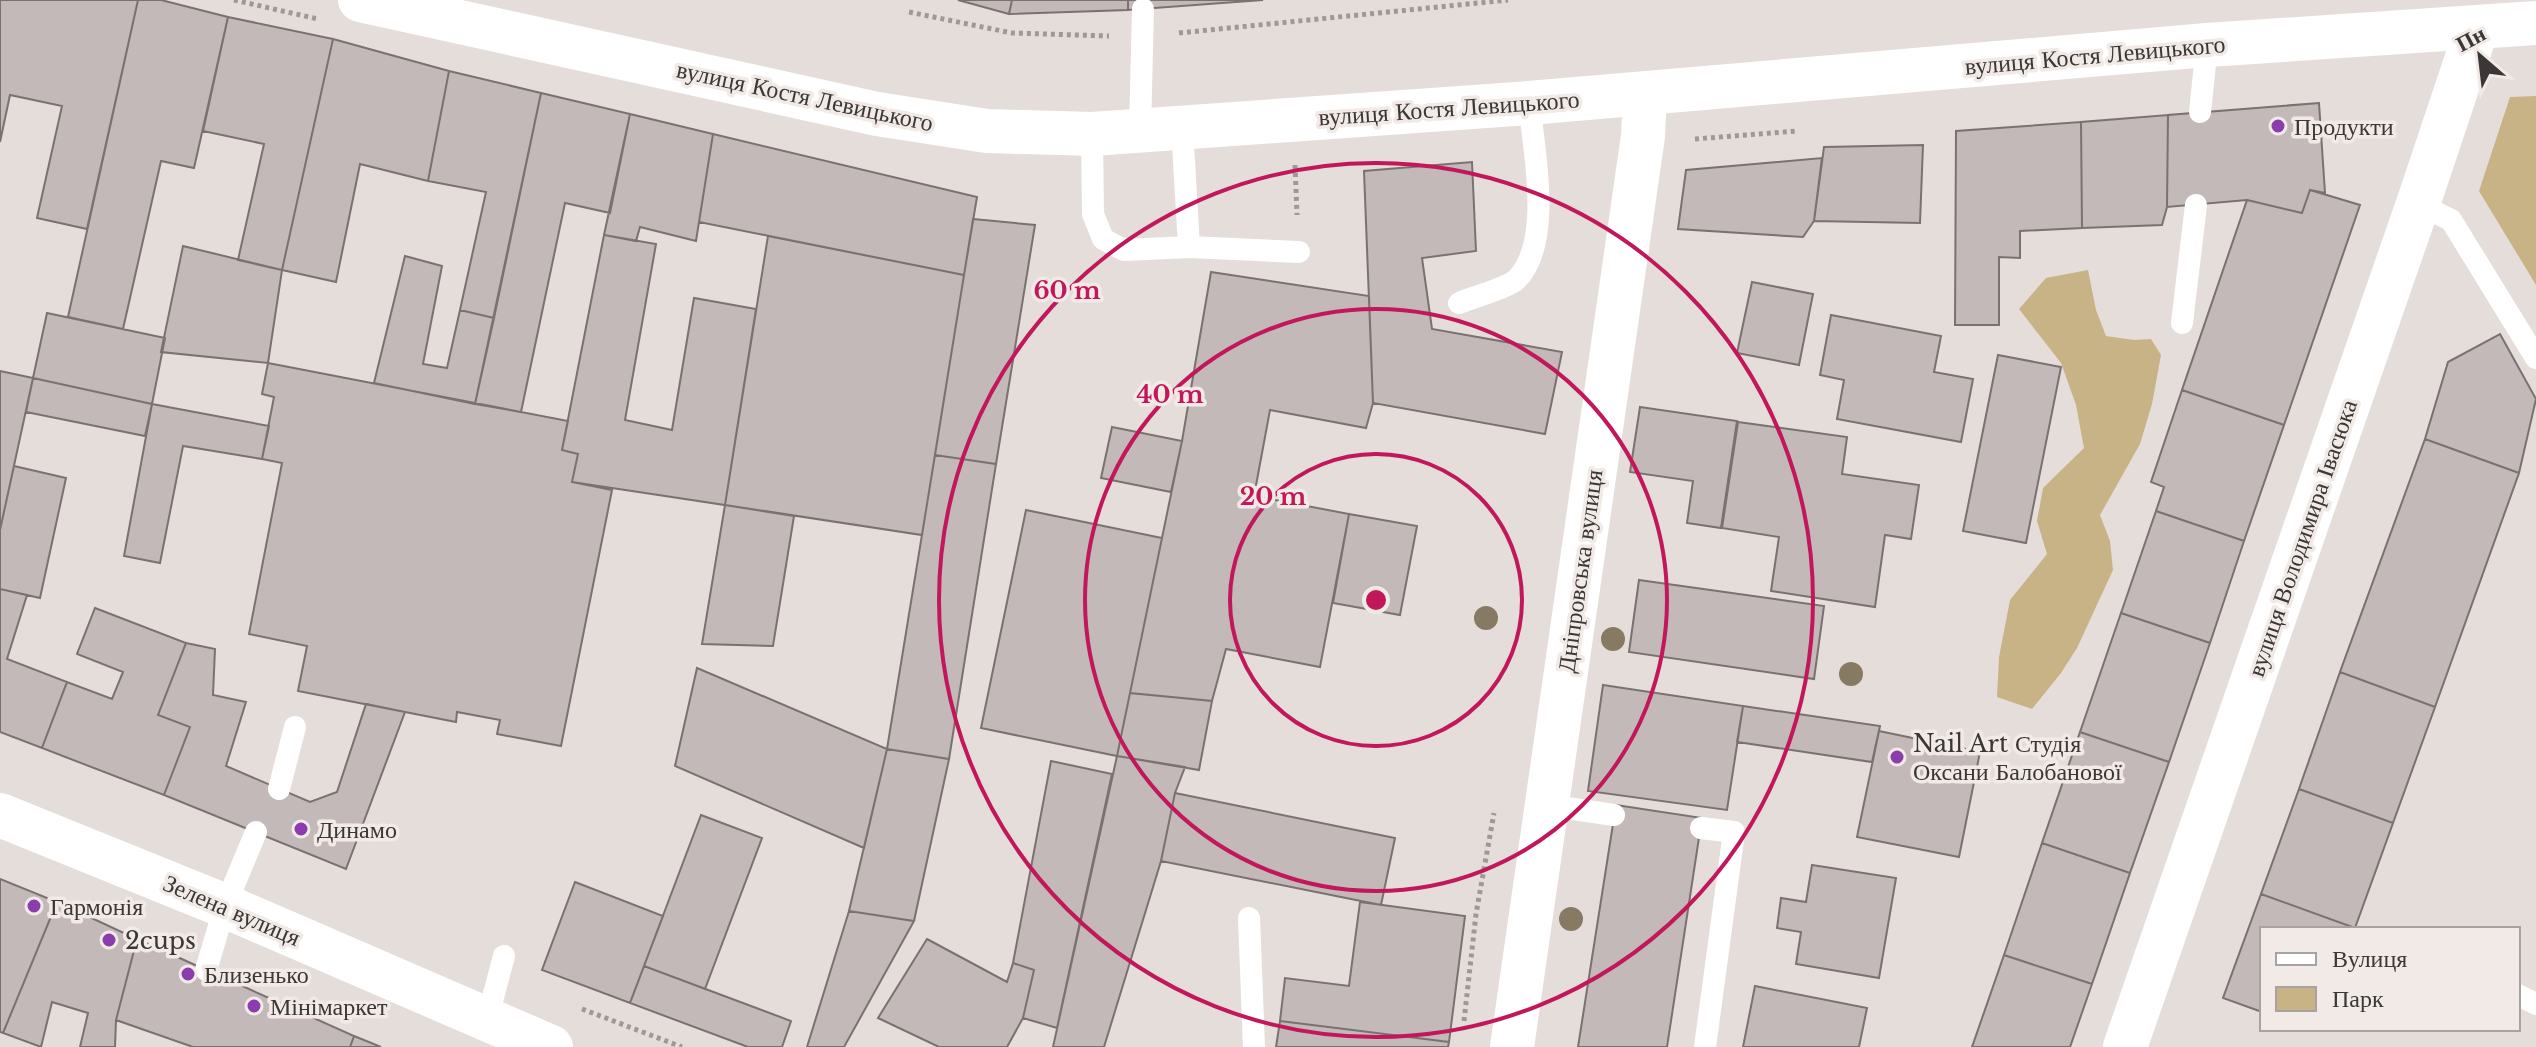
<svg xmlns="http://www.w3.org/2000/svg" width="2536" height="1047" font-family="'Libre Baskerville',serif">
<rect width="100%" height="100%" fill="#e5ddd9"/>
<path fill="#c8b387" d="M2536 96V285L2479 191 2510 97Z
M2088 270 2096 310 2106 336 2134 340 2151 339 2161 355 2152 404 2140 444 2100 515 2110 541 2113 570 2077 648 2061 673 2032 709 1997 697 1999 657 2010 600 2047 554 2037 521 2043 488 2084 448 2076 405 2061 363 2019 309 2046 278Z"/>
<path fill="#c3b9b8" stroke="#7a7270" stroke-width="2" d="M0 0H138L87 229 37 218 62 106 10 95 0 142Z
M138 0H161L228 17 194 168 161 161 123 329 68 317Z
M958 0H1012L1009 14Z
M1012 0H1128V10L1009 14Z
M1128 0H1263L1128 10Z
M228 17 333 39 282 270 238 260 264 144 203 131Z
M333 39 449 71 428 181 360 164 336 282 282 270Z
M449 71 541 93 494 318 460 310 486 192 428 181Z
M541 93 630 114 610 213 565 203 521 412 475 404Z
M2319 103 2325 193 2310 190 2302 213 2247 200 2167 207 2168 115Z
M630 114 713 134 696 241 640 227 636 241 604 235Z
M2168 115 2167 207 2162 225 2082 228 2081 122Z
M2081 122 2082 228 2020 231V258L1999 257V325H1955L1956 131Z
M713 134 977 197 964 275 699 222Z
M1923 145 1920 223 1814 221 1824 147Z
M1822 158 1814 221 1803 237 1678 229 1686 170Z
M1472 162 1476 251 1422 258 1432 329 1562 352 1545 434 1373 403 1364 171Z
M2310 190 2360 205 2284 425 2182 390 2247 200 2302 213Z
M973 219 1035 225 996 464 935 455Z
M604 235 656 244 625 420 672 430 694 298 756 309 725 505 572 482 578 454 562 450Z
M768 236 964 275 922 535 725 505Z
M183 246 282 270 268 363 161 352Z
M405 256 442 266 423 364 447 368 460 310 494 318 475 404 374 383Z
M1211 272 1369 296 1373 403 1366 428 1270 410 1254 496 1349 514 1320 667 1226 649 1212 701 1130 693 1182 441Z
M1752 282 1813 294 1799 365 1737 353Z
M47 313 165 338 152 404 33 378Z
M1831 315 1941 336 1934 372 1973 379 1961 442 1837 419 1844 380 1820 375Z
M2500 334 2536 399 2519 473 2425 439 2448 362Z
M1998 355 2061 367 2026 543 1963 531Z
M268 363 568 421 562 450 578 454 572 482 612 490 561 746 497 734 500 720 457 712 456 722 298 691 307 646 249 634 282 463 262 459 274 397 262 394Z
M0 371 33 378 0 530Z
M33 378 152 404 145 436 26 412Z
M2182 390 2284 425 2244 541 2156 511 2164 487 2151 482Z
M152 404 269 426 262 459 183 446 160 563 124 556Z
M1640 407 1737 421 1721 528 1687 523 1693 481 1630 472Z
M1738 422 1847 437 1842 474 1919 485 1911 539 1885 535 1875 607 1771 591 1779 537 1722 528Z
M1112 427 1182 441 1171 492 1101 478Z
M2425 439 2519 473 2435 707 2340 672Z
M935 455 996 464 949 759 887 749Z
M14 466 66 478 40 598 0 589V530Z
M725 505 794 516 773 646 702 644Z
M1026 510 1162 538 1117 756 981 728Z
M2156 511 2244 541 2210 643 2121 613Z
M1349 514 1417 526 1400 615 1333 603Z
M1639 580 1824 606 1814 679 1629 652Z
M0 589 27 595 7 659 67 682 42 748 0 732Z
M95 608 186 643 158 715 190 727 164 795 42 748 67 682 112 699 123 672 77 654Z
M2121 613 2210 643 2169 762 2080 732Z
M186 643 215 649 213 695 246 702 226 766 310 802 337 792 366 704 405 712 346 869 164 795 190 727 158 715Z
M697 668 887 749 864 848 675 766Z
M2340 672 2435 707 2393 823 2299 789Z
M1603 685 1743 706 1727 810 1588 791Z
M1130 693 1212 701 1199 770 1117 756Z
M1743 706 1880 726 1872 762 1737 742Z
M1879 731 1980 752 1959 857 1857 837Z
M2080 732 2169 762 2130 873 2042 843Z
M887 749 949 759 914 921 849 911Z
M1117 756 1185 767 1175 793 1161 861 1104 1047H1053Z
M1051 761 1112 774 1057 1028 1023 1018 1034 970 1013 963Z
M2299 789 2393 823 2355 928 2261 894Z
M1175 793 1395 838 1381 905 1161 861Z
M1616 805 1702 818 1667 1047H1578Z
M701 815 762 838 705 989 644 966Z
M2042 843 2130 873 2092 984 2004 955Z
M1812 865 1896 878 1879 978 1796 964 1801 932 1777 928 1781 898 1806 902Z
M0 879 57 902 3 1033 0 1032Z
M575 882 663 916 630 1003 542 970Z
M2261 894 2355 928 2262 929V1012L2223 998Z
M57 902 137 939 116 1020 115 1047H80L88 1013 52 1002 41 1047 3 1033Z
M1360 902 1465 916 1449 1042 1280 1021 1285 978 1349 986Z
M849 911 914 921 844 1047H807Z
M137 939 354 1036 350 1047H193L116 1020Z
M927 939 1007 982 1013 963 1034 970 1023 1018 1007 1047H939L878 1018Z
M2004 955 2092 984 2070 1047H1972Z
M644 966 791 1021 782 1047H748L630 1003Z
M1755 986 1867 1008 1859 1047H1743Z
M1280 1021 1449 1042 1448 1047H1276Z
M354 1036 381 1047H350Z"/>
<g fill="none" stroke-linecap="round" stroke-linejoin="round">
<path stroke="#9f9996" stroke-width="5" stroke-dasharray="4 4" stroke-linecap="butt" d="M234 0 318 19
M909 12 1012 33 1109 36
M1179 33 1508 0
M1695 139 1797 131
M1295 165 1297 215
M582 1009 682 1047
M1464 1021 1476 914 1494 813"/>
<path stroke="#fff" stroke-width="22" d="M2200 112 2207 45
M1182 127 1189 247
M1140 130 1143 9
M1092 134 1093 214 1103 239 1124 250 1189 247 1299 252
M2418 204 2451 220 2536 358
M1459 303C1473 297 1508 288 1517 279 1553 242 1534 150 1529 103
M2182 323 2196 205
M279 789 295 727
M1546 805 1614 815
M1701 828 1734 832 1705 1047
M1249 918 1254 1047
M206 970 225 906 256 832
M2518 995 2536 1004
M487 1020 504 956"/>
<path stroke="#fff" stroke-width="44" d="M1512 1047 1643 136 1645 94
M2125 1047 2418 204 2477 28"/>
<path stroke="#fff" stroke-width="44" d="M360 0 877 114 987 131 1092 134 1529 103 2207 45 2536 23
M0 815 225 906 551 1047"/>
</g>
<g fill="#877a62">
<circle cx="1486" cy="618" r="12"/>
<circle cx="1613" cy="639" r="12"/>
<circle cx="1851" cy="674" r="12"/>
<circle cx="1571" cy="919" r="12"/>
</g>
<g fill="none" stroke="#c2185b" stroke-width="4">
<circle cx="1376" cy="600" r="146"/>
<circle cx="1376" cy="600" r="291"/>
<circle cx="1376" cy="600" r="437"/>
</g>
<g fill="#8b3dae" stroke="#f2eae6" stroke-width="3">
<circle cx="2278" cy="126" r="8"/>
<circle cx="1897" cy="757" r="8"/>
<circle cx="301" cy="829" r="8"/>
<circle cx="34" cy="906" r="8"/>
<circle cx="109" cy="940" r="8"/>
<circle cx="188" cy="974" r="8"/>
<circle cx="254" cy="1006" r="8"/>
</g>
<g text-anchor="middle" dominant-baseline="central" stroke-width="7" stroke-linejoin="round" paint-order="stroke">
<g font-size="24" fill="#3a3736" stroke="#f2eae6">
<text transform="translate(2095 55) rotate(-5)">вулиця Костя Левицького</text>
<text transform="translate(805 96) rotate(12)">вулиця Костя Левицького</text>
<text transform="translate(1449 108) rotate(-4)">вулиця Костя Левицького</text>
<text transform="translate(2302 538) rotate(-71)">вулиця Володимира Івасюка</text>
<text transform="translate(1580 571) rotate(-82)">Дніпровська вулиця</text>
<text transform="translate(232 910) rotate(23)">Зелена вулиця</text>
</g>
<g font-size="24" fill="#3a3736" stroke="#f2eae6" text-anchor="start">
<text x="2294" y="126">Продукти</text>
<text x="1913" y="743">Nail Art Студія<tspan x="1913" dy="28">Оксани Балобанової</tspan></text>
<text x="317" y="829">Динамо</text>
<text x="50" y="906">Гармонія</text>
<text x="125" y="940">2cups</text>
<text x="204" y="974">Близенько</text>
<text x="270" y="1006">Мінімаркет</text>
</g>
</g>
<circle cx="1376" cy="600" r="12" fill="#c2185b" stroke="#f2eae6" stroke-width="4"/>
<g font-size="24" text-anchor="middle" font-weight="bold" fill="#c2185b" stroke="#f2eae6" stroke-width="7" stroke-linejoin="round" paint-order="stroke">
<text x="1067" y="299">60 m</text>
<text x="1170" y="403">40 m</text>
<text x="1273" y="505">20 m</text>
</g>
<rect x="2260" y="927" width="260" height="104" fill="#f2eae6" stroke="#a8a2a0" stroke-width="2"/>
<rect x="2276" y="953" width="40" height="12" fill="#ffffff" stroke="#a8a2a0" stroke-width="2"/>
<text x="2332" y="967" font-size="24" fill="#3a3736">Вулиця</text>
<rect x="2276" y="987" width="40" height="24" fill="#c8b387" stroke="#a8a2a0" stroke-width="2"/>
<text x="2332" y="1007" font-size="24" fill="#3a3736">Парк</text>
<g transform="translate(2480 56) rotate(332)" stroke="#f2eae6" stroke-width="6" paint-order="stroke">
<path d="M0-6L14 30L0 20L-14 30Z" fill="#3a3736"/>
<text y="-12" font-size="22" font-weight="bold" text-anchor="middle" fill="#3a3736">Пн</text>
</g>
</svg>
